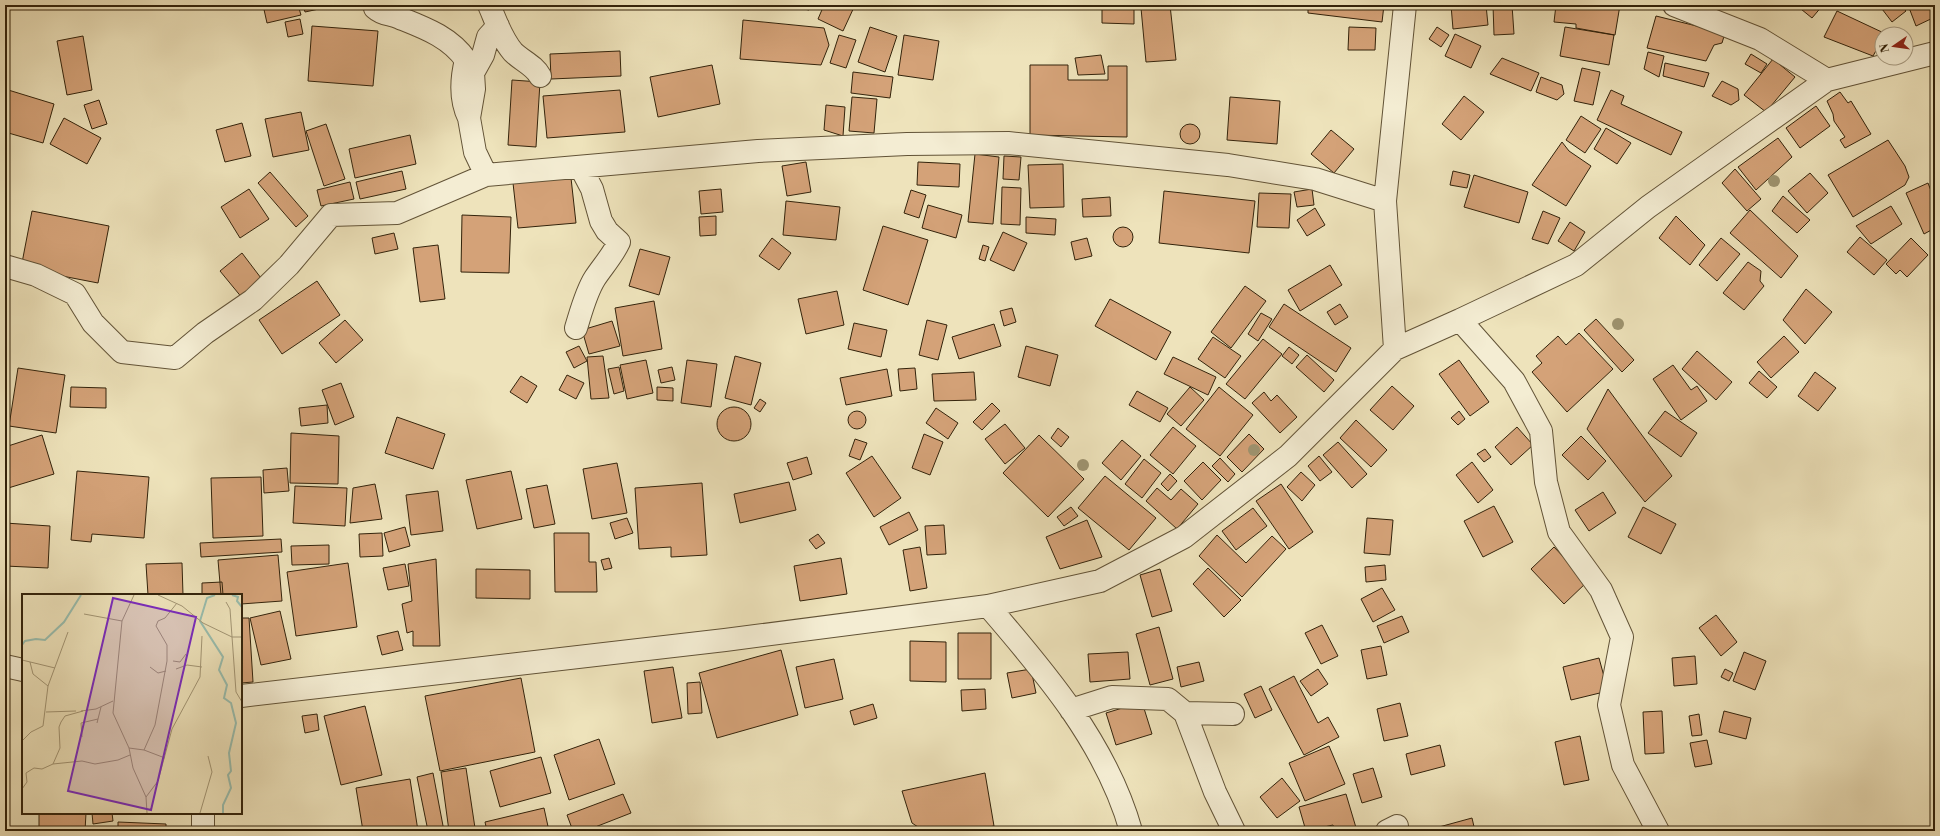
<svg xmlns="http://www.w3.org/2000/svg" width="1940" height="836" font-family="'Libre Bodoni',serif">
<rect width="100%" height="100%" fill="#eee3bb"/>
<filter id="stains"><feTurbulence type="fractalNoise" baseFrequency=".005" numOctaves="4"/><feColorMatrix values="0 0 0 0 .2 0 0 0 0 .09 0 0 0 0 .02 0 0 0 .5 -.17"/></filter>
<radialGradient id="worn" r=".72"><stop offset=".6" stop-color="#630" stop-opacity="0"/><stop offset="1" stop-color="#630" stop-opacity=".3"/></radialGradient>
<path fill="#d4a278" stroke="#33230b" d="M263 5H298L301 15 267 23Z
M303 5H328V7L305 12Z
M782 5H810L809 10Z
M824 5H855L843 31 818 19Z
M1102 5H1134V24L1102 23Z
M1170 5 1176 60 1146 62 1141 8Z
M1308 5H1384L1382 22 1308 13Z
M1451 5H1486L1488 25 1453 29Z
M1493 5H1512L1514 34 1494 35Z
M1556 5H1620L1615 35 1576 28V24L1554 22Z
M1726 5H1747V6L1727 7Z
M1796 5H1823L1812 18Z
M1879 5H1901L1906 11 1892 22Z
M1908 5H1935V17L1916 26Z
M1837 11 1886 34H1882V40L1873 56 1824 37Z
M1656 16 1725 33 1722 43 1714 45 1706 61 1647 48Z
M300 19 303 34 288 37 285 22Z
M743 20 824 28 829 45 821 65 740 59Z
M312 26 378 31 373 86 308 81Z
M870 27 897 36 885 72 858 62Z
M1349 27 1376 28 1375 50H1348Z
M1437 27 1449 35 1441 47 1429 39Z
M1565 27 1614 35 1609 65 1560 56Z
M1455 34 1481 46 1471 68 1445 56Z
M839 35 856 40 846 68 830 63Z
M904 35 939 41 933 80 898 75Z
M83 36 92 90 67 95 57 41Z
M620 51 621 76 551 79 550 54Z
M1648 52 1664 56 1659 77 1644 69Z
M1751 54 1767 64 1761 73 1745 64Z
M1101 55 1105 74 1078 75 1075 58Z
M1502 58 1539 73 1531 91 1490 74Z
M1773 59 1795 77 1766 112 1744 95Z
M1665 63 1709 73 1704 87 1663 76Z
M712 65 720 104 658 117 650 77Z
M1030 65H1068V80H1108V66H1127V137L1030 135Z
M1582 68 1600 72 1593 105 1574 101Z
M853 72 893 77 890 98 851 93Z
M1541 77 1562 85 1564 94 1557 100 1536 92Z
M512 80 540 82 536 147 508 145Z
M1722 81 1738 89 1739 100 1731 105 1712 96Z
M5 89 54 104 43 143 5 132Z
M620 90 625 132 547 138 543 96Z
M1611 90 1624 96 1621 104 1682 132 1671 155 1597 120Z
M1840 92 1848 103 1851 101 1871 134 1845 148 1840 140 1845 137 1834 121 1833 114 1827 101Z
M1464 96 1484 112 1461 140 1442 124Z
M852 97 877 99 874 133 849 131Z
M1230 97 1280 101 1277 144 1227 140Z
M99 100 107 124 92 129 84 105Z
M826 105 845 107 843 136 824 130Z
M1816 106 1830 126 1800 148 1786 128Z
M301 112 309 150 273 157 265 119Z
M1581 116 1601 129 1585 153 1566 140Z
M64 118 101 138 87 164 50 144Z
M242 123 251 156 225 162 216 130Z
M326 124 345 179 324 186 306 131Z
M1180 134a10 10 0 1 1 20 0a10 10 0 1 1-20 0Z
M1606 128 1631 143 1617 164 1594 149Z
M1331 130 1354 149 1334 173 1311 154Z
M410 135 416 164 355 178 349 149Z
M1778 138 1792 157 1756 190 1738 167Z
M1888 140 1905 166 1909 177 1905 185 1853 217 1828 175Z
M1562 142 1569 151 1591 166 1566 206 1532 185Z
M975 154 999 157 993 224 968 222Z
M1004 156 1021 157 1019 180 1003 179Z
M806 162 811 192 787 196 782 166Z
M918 162 960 164 959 187 917 185Z
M1063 164 1064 207 1030 208 1028 165Z
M1735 169 1761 199 1747 211 1722 183Z
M402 171 406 189 360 199 356 182Z
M1453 171 1470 175 1467 188 1450 185Z
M270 172 308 216 296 227 258 183Z
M1810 173 1828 193 1807 213 1788 191Z
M1474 175 1528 192 1519 223 1464 207Z
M571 178 576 223 518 228 513 183Z
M350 182 354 199 321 206 317 190Z
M1928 183 1935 201V228L1924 234 1906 193Z
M1002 187 1021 188 1020 225 1001 224Z
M249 189 269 219 240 238 221 207Z
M721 189 723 212 701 214 699 191Z
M1312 189 1314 205 1297 207 1294 192Z
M911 190 926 195 919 218 904 213Z
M1164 191 1255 201 1249 253 1159 243Z
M1259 193 1291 194 1289 228 1257 227Z
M1783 196 1810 220 1797 233 1772 211Z
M1110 197 1111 216 1083 217 1082 199Z
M786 201 840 207 836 240 783 235Z
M928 205 962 215 956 238 922 228Z
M1891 206 1902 224 1871 244 1856 226Z
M1315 208 1325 225 1307 236 1297 220Z
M1750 210 1798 256 1781 278 1730 233Z
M32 211 109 226 98 283 21 268Z
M1543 211 1560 218 1548 244 1532 239Z
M462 215 511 217 509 273 461 272Z
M716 216V235L700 236 699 217Z
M1676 216 1705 245 1690 265 1659 238Z
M1026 217 1056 219 1055 235 1026 233Z
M1570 222 1585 232 1574 251 1558 241Z
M883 226 928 240 908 305 863 290Z
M1113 237a10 10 0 1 1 20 0a10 10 0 1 1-20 0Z
M1003 232 1027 243 1014 271 990 260Z
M394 233 398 249 375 254 372 238Z
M1860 237 1887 260 1874 275 1847 252Z
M772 238 791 253 779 270 759 256Z
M1087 238 1092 256 1075 260 1071 242Z
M1721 238 1740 254 1717 281 1699 265Z
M1911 238 1928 255 1907 277 1900 270 1896 274 1886 264Z
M438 245 445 299 420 302 413 248Z
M983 245 989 247 985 261 979 259Z
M640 249 670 257 659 295 629 286Z
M242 253 264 282 243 299 220 271Z
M1748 262 1761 271 1760 281 1764 286 1744 310 1723 293Z
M1330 265 1342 285 1300 311 1288 290Z
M317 281 340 315 282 354 259 320Z
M1245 286 1266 301 1231 348 1211 332Z
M1806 289 1832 312 1805 344 1783 320Z
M837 291 844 325 806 334 798 299Z
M1110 299 1171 332 1156 360 1095 326Z
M654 301 662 349 623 356 615 308Z
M1284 304 1351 348 1336 372 1269 327Z
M1340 304 1348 317 1335 325 1327 312Z
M1012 308 1016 322 1004 326 1000 311Z
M1261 313 1272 319 1258 341 1248 334Z
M1596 319 1634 360 1622 372 1584 330Z
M345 320 363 340 336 363 319 343Z
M927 320 947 325 938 360 919 355Z
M612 321 620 346 589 354 582 330Z
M854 323 887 330 881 357 848 349Z
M994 324 1001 346 959 359 952 337Z
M1579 333 1613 369 1567 412 1532 372 1542 363 1536 356 1558 336 1566 345Z
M1784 336 1799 352 1771 378 1757 362Z
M1213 337 1241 356 1225 378 1198 359Z
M1263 339 1282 354 1245 399 1226 384Z
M579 346 587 361 574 368 566 352Z
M1026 346 1058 355 1050 386 1018 377Z
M1289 347 1299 355 1292 364 1282 356Z
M1697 351 1732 382 1716 400 1682 369Z
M1307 355 1334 380 1324 392 1296 367Z
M603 356 609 398 591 399 587 357Z
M735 356 761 363 751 405 725 398Z
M1173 357 1216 377 1208 395 1164 374Z
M646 360 653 393 627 399 620 365Z
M687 360 717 364 711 407 681 403Z
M1459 360 1489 402 1470 416 1439 374Z
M1673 365 1691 390 1697 386 1707 401 1681 420 1653 379Z
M619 367 624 391 614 394 608 369Z
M672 367 675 380 661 383 658 370Z
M18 368 65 375 56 433 9 426Z
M915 368 917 389 900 391 898 369Z
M887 369 892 396 846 405 840 378Z
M1759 371 1777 387 1767 398 1749 383Z
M974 372 976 400 934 401 932 374Z
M1815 372 1836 388 1818 411 1798 396Z
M567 375 584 383 576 399 559 390Z
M521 376 537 386 527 403 510 392Z
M341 383 354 417 335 425 322 390Z
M1392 386 1414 406 1393 430 1370 410Z
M71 387 106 388V408L70 407Z
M657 387 673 388V401L657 400Z
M1190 387 1204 400 1181 426 1167 414Z
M1219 387 1253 415 1220 456 1186 429Z
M1608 389 1672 476 1645 502 1587 429Z
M1137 391 1168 408 1160 422 1129 405Z
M1264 392 1271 401 1277 395 1297 417 1280 433 1252 403Z
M760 399 766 403 760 412 754 408Z
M992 403 1000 411 982 430 973 422Z
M327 405 328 423 301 426 299 408Z
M717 424a17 17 0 1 1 34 0a17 17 0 1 1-34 0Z
M936 408 958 423 948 439 926 423Z
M848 420a9 9 0 1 1 18 0a9 9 0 1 1-18 0Z
M1459 411 1465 419 1458 425 1451 418Z
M1665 411 1697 433 1681 457 1648 433Z
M397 417 445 434 433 469 385 453Z
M1356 420 1387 450 1371 467 1340 438Z
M1005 424 1025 448 1005 464 985 439Z
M1173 427 1196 446 1173 474 1150 455Z
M1517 427 1533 445 1511 465 1495 447Z
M1058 428 1069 437 1061 447 1051 438Z
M291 433 339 436 338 484 290 483Z
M924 434 943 442 930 475 912 468Z
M1249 434 1264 449 1242 472 1227 457Z
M42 435 54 474 5 489V447Z
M1039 435 1084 479 1048 517 1003 473Z
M1581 436 1606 461 1588 480 1562 455Z
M855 439 867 443 860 460 849 456Z
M1122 440 1141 456 1121 480 1102 463Z
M1338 442 1367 474 1352 488 1323 455Z
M1485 449 1491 457 1484 462 1477 454Z
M872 456 901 498 874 517 846 473Z
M1319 456 1332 472 1320 481 1308 466Z
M807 457 812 474 793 480 787 463Z
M1220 458 1235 474 1228 482 1212 466Z
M1144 459 1161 473 1142 498 1125 484Z
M1203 462 1221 480 1202 500 1184 481Z
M1472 462 1493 490 1478 503 1456 475Z
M617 463 627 513 592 519 583 469Z
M287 468 289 491 264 493 263 470Z
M77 471 149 477 144 538 92 534 91 542 71 540Z
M511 471 522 519 477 529 466 480Z
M1301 472 1315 485 1302 501 1287 487Z
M1170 474 1177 481 1168 491 1161 484Z
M1105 476 1156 518 1129 550 1078 508Z
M261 477 263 536 213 538 211 478Z
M789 482 796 510 740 523 734 494Z
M702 483 707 555 671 557V547L639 549 635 488Z
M375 484 382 519 350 523 353 488Z
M1281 484 1313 532 1289 549 1256 501Z
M547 485 555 524 534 528 526 489Z
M295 486 347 488 345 526 293 523Z
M1157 488 1171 500 1181 489 1198 504 1177 529 1146 501Z
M438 491 443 531 411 535 406 495Z
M1603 492 1616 513 1589 531 1575 510Z
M1494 506 1513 542 1483 557 1464 521Z
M1071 507 1078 516 1064 526 1057 517Z
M1643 507 1676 524 1661 554 1628 537Z
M1253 508 1267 526 1236 550 1222 531Z
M909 512 918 530 889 545 880 527Z
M627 518 633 533 615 539 610 523Z
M1367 518 1393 520 1390 555 1364 553Z
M1087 520 1102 557 1060 569 1046 537Z
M5 523 50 526 48 568 5 566Z
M944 525 946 554 927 555 925 526Z
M405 527 410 546 389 552 384 533Z
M382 533 383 556 360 557 359 534Z
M554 533H589V562H596L597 592H555Z
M818 534 825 543 816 549 809 540Z
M1217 535 1246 563 1272 536 1286 549 1242 597 1199 556Z
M281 539 282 552 201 557 200 543Z
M329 545V564L292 565 291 546Z
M920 547 927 588 910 591 903 550Z
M1554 547 1587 582 1564 604 1531 569Z
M278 555 282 601 241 604V595H221L218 560Z
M609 558 612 568 604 570 601 560Z
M841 558 847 594 800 601 794 566Z
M436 559 440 646H413V631L407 633 402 604 412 601 408 564Z
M182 563 183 595H148L146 564Z
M348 563 357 627 296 636 287 572Z
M405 564 409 586 388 590 383 568Z
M1385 565 1386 580 1366 582 1365 567Z
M1208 568 1241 600 1224 617 1193 584Z
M476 569 530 570V599L476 598Z
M1160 569 1172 611 1152 617 1140 575Z
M222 582 223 595H202V583Z
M1382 588 1395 610 1373 622 1361 599Z
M280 611 291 659 261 665 250 618Z
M1716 615 1737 642 1721 656 1699 628Z
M1402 616 1409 632 1384 643 1377 626Z
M241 618H249L253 682 241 683Z
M1322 625 1338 656 1321 664 1305 633Z
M1159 627 1173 679 1150 685 1136 634Z
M398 631 403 650 382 655 377 636Z
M958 633H991V679H958Z
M910 641 946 642V682L910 681Z
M1381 646 1387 675 1367 679 1361 650Z
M781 650 798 715 717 738 699 673Z
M1128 652 1130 679 1090 682 1088 654Z
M1744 652 1766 661 1755 690 1733 681Z
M1695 656 1697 684 1674 686 1672 658Z
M1599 658 1608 691 1571 700 1563 667Z
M834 659 843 699 805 708 796 667Z
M1199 662 1204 681 1181 687 1177 667Z
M673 667 682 718 652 723 644 671Z
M1031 669 1036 693 1012 698 1007 673Z
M1318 669 1328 684 1311 696 1300 681Z
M1725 669 1733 673 1729 681 1721 677Z
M1294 676 1318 723 1328 717 1339 737 1304 755 1269 689Z
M521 678 535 752 440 771 425 696Z
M700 682 702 713 688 714 687 683Z
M1261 686 1272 710 1255 718 1244 694Z
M985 689 986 709 962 711 961 690Z
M1142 702 1152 734 1116 745 1106 713Z
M1400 703 1408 736 1384 741 1377 709Z
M873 704 877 718 854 725 850 711Z
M365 706 382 775 341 785 324 716Z
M1662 711 1664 753 1645 754 1643 712Z
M1724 711 1751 718 1746 739 1719 732Z
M317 714 319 730 305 733 302 716Z
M1699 714 1702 735 1692 736 1689 716Z
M1580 736 1589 780 1564 785 1555 742Z
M599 739 615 784 569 800 554 755Z
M1707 740 1712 764 1695 767 1690 743Z
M1440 745 1445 766 1411 775 1406 754Z
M1329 746 1345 784 1305 801 1289 763Z
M541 757 551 793 500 807 490 771Z
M466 768 475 828 449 831 441 772Z
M1373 768 1382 797 1362 803 1353 774Z
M433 773 444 831H428L417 777Z
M985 773 994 826 968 831H924L912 823 902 791Z
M1282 778 1300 801 1277 818 1260 797Z
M410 779 418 831H363L356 788Z
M623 794 631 813 585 831H573L567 815Z
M1346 794 1357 831H1335L1333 825 1306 831 1299 807Z
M544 808 549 831H487L485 822Z
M39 813H86L85 831H39Z
M92 813H112L113 821 93 824Z
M1472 818 1475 831H1440L1439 827Z
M118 822 166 824V831H118Z"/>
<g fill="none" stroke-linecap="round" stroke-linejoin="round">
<defs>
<path id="minor" d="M489 5C496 21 501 38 513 52 522 61 534 65 540 76
M1674 5 1760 39 1827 80
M375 8C384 16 390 13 400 18 425 28 450 37 466 60 461 80 460 100 469 118
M486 175 475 152 469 118 474 89 473 73 483 55 488 37 498 26
M1385 201 1405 5
M5 266 36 275 75 294 93 323 122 352 175 358 205 333 253 300 289 265 331 215 397 213 486 175 758 151 907 144 1008 143 1228 165 1315 179 1385 201 1395 349
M1460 320 1514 381 1541 431 1546 482 1559 532 1601 590 1622 637 1609 705 1623 765 1658 831
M576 328C581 312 586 292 595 278 603 266 613 255 619 242L607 231 601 221 592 189 581 168
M988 606C1046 673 1107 745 1131 831
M5 666 23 670
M241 696 725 640 988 606 1100 581 1184 537 1288 456 1395 349 1460 320 1576 265 1648 207 1827 80 1935 53
M1071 710 1112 697 1168 699 1185 713 1233 714
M1185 713 1215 792 1234 831
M203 813V831
M1387 831 1397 826"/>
</defs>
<use href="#minor" stroke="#625337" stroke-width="24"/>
<use href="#minor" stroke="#f4edd3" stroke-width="22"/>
</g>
<g fill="#9e9470">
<circle cx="1774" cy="181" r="6"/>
<circle cx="1618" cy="324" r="6"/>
<circle cx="1254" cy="450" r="6"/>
<circle cx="1083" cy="465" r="6"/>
</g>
<g transform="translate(22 594)">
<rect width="220" height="220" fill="#eee3bb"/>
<path fill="none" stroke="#99beaf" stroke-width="2" d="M193 1 185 4 178 27 201 63 197 76 205 91 202 104 209 109 214 129 207 159 209 177 206 181 209 194 201 211V219M210 1 216 3 215 7 220 13M0 51 3 47 14 45 23 46 42 28 59 1"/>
<path fill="none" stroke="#a39675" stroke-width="1" d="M112 1 100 27 91 119 107 154 111 174 124 203 125 219M136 1 160 12 181 29 210 43H220M204 8 208 15 214 98 220 108M62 20 100 27M0 66 33 74M151 67 158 68 164 60M8 68 11 80 26 92M128 73 136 79 144 77M154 75 165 71 180 73M59 117 74 115 91 107M24 118 54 117M75 129 79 113M60 143 59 129 76 125M0 147 9 138 21 132 26 92 46 38M107 154 122 156 133 131 145 67V51L134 32 136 27 143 24 155 9M122 156 143 164M31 170 38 154 37 133 39 128 43 122 61 117M0 195 5 188 4 179 12 174 20 175 31 170 60 167 73 170 96 166 108 161M124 203 136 187 150 135 178 83 180 42M178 219 190 178 186 162"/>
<path fill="#7b2cbf" fill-opacity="0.15" stroke="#7b2cbf" stroke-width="2" d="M91 4 174 23 129 216 46 197Z"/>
<rect width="220" height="220" fill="none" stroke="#33230b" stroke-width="2"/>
</g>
<rect width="1940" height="836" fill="none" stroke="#eee3bb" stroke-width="20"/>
<rect x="6" y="6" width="1928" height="824" fill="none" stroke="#33230b" stroke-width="2"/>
<rect x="10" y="10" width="1920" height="816" fill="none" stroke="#33230b"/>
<g transform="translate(1894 46) rotate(257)"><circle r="19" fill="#f4edd3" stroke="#a79c83"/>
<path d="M0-3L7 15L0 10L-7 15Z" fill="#8f2418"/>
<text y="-6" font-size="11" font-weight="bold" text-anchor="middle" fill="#33230b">N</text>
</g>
<rect width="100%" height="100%" filter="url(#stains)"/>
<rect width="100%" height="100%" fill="url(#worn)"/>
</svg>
